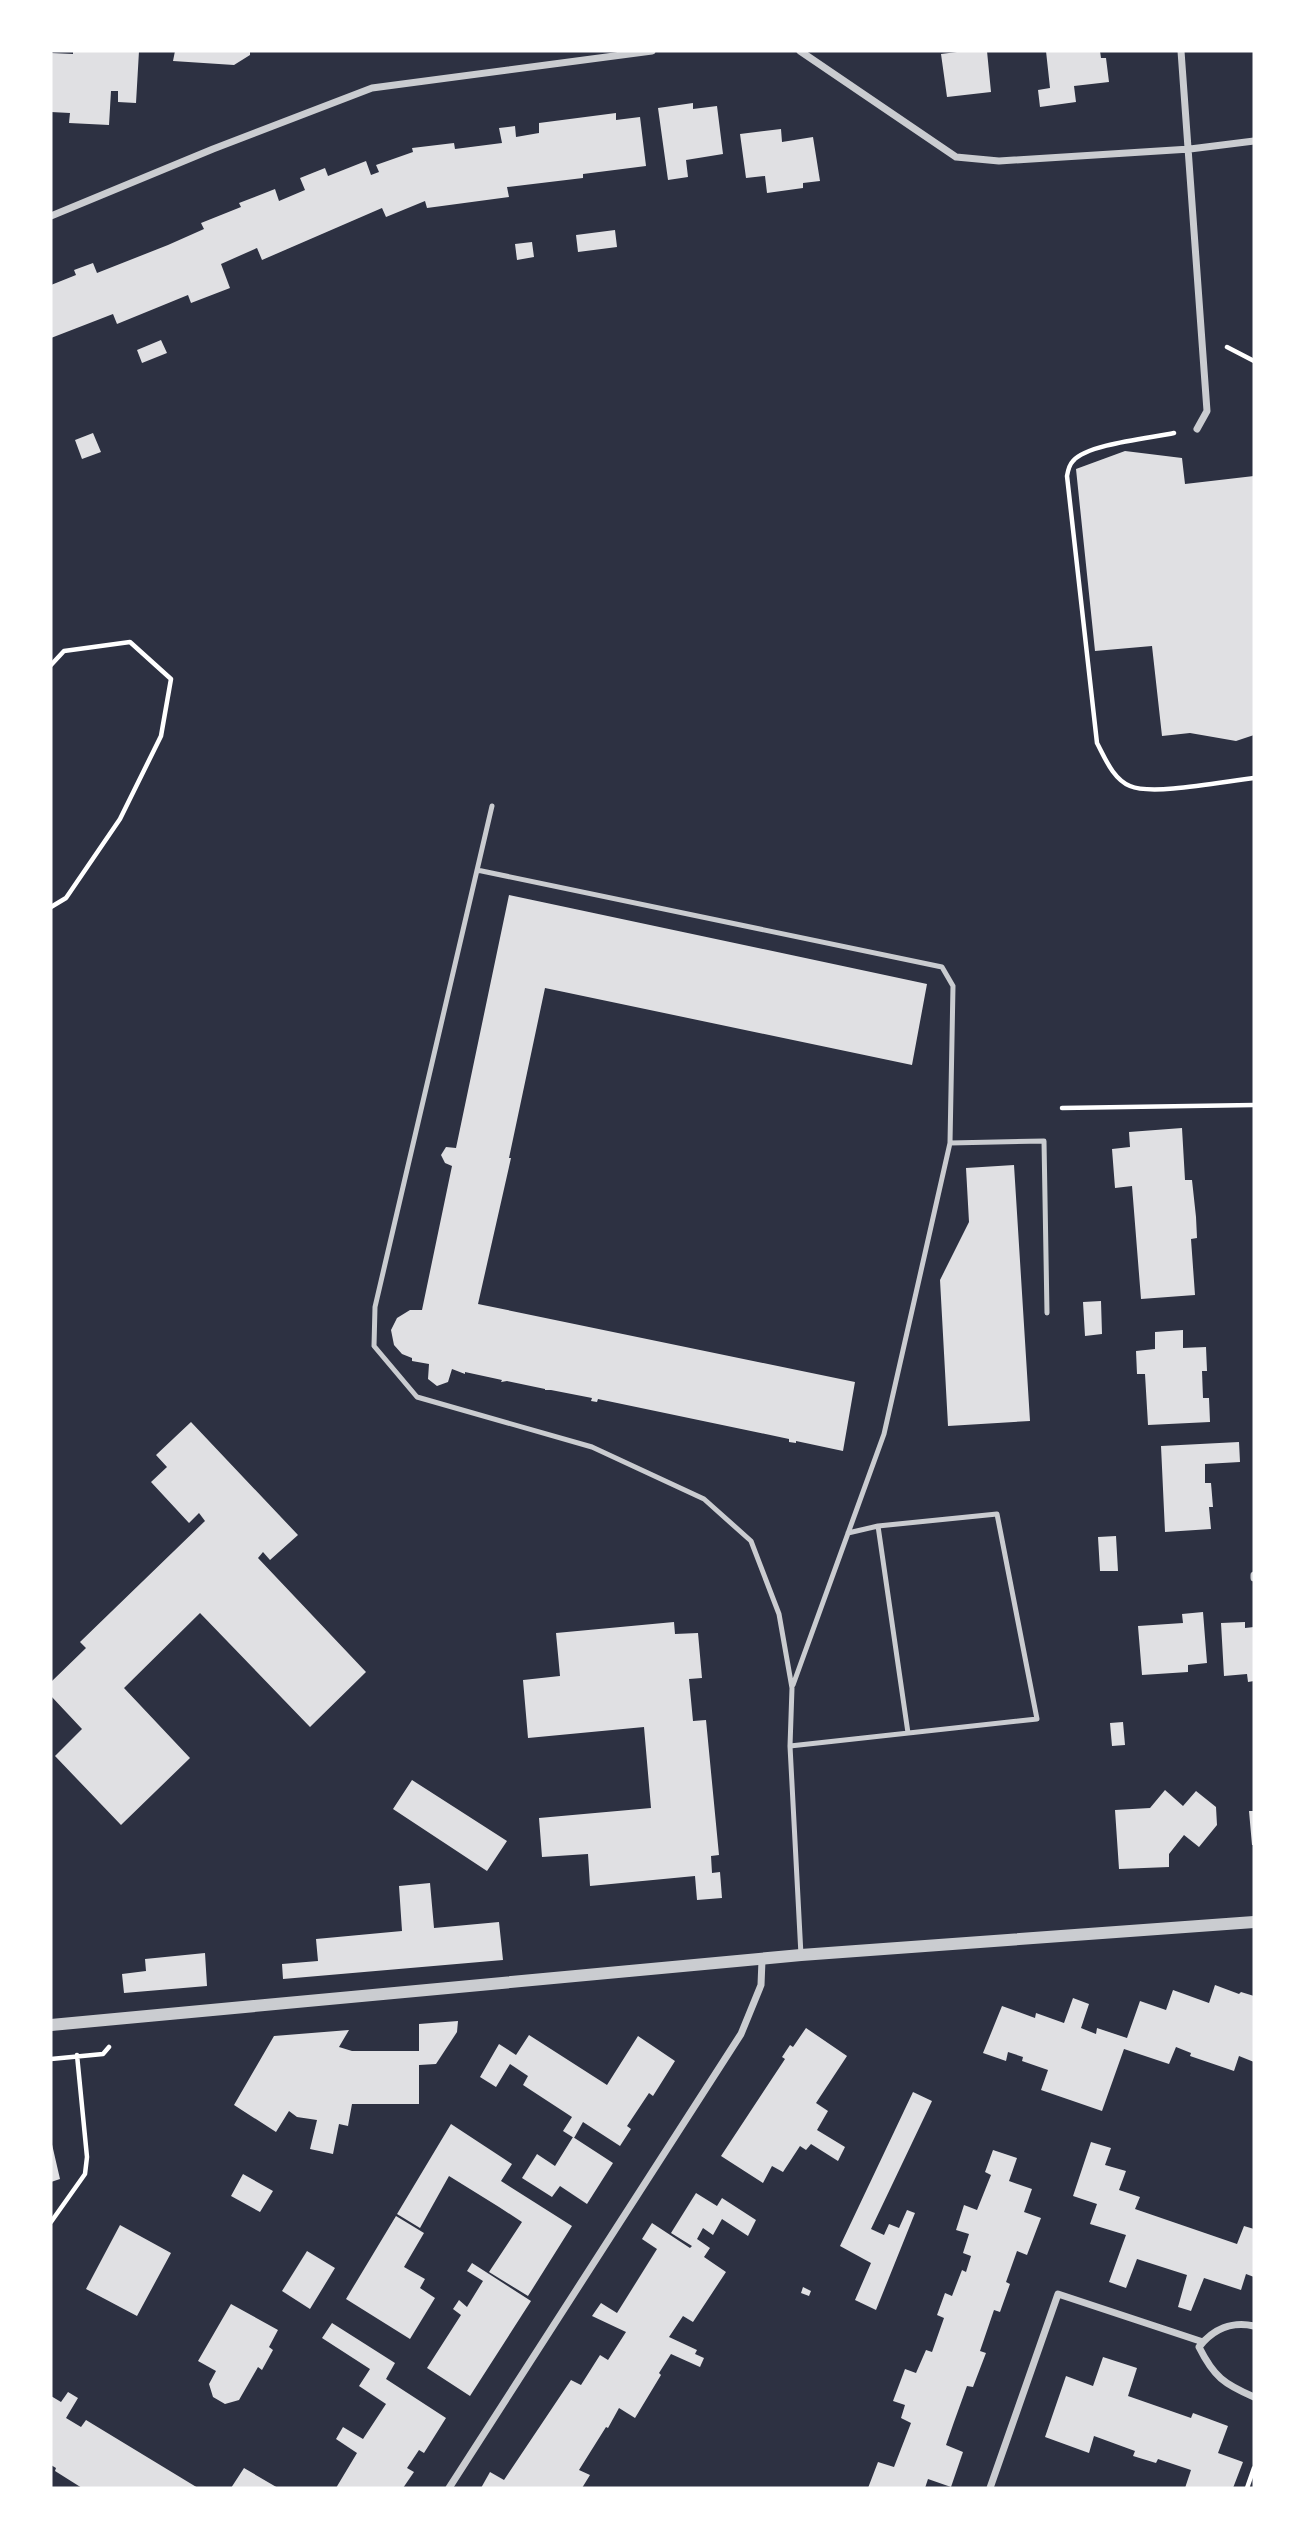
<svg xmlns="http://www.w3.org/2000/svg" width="1305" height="2539" font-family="'DM Sans',sans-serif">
<rect width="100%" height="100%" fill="#2d3142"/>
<path fill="#e0e0e3" d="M73 51H139L136 103 118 102V91H111L109 125 69 123 70 113 51 112V53L73 54Z
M175 51H250V55L234 65 173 61Z
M965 51H987L991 92 947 97 941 54Z
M1046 51H1100L1101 58H1106L1109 82 1074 86 1076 102 1040 107 1038 90 1050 88Z
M693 103V109L717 106 723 154 686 160 688 177 668 180 658 108Z
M616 113V120L640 117 646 166 583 174V178L507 187 509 197 427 208 425 201 386 217 382 208 262 260 257 248 221 264 230 288 191 303 188 295 117 324 113 314 51 338V285L76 275 74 270 93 263 97 273 168 245 204 229 201 223 241 207 239 203 275 189 279 201 305 190 300 178 325 168 328 176 366 161 371 175 379 172 376 165 413 152 412 148 454 143 455 149 502 143 499 128 515 126 516 137 539 133V123Z
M781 129 782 142 813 137 820 181 803 183V188L767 193 765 176 746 178 740 134Z
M615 230 617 247 578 252 576 235Z
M532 242 534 257 517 260 515 244Z
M161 340 167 353 142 363 137 350Z
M93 433 101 452 82 459 75 440Z
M1125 451 1182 458 1185 484 1254 476V735L1236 741 1190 733 1162 736 1152 646 1095 651 1076 469Z
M509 895 927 984 912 1065 545 988 509 1158H511L478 1304 855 1382 843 1451 796 1441V1443L789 1442V1439L598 1399 597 1402 591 1401 592 1398 551 1390H545V1389L507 1381 501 1382 502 1380 465 1372V1374L452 1369 448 1382 437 1386 428 1379 429 1364 412 1361V1358L402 1354 394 1345 391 1330 397 1318 410 1310H422L452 1166 445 1163 441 1155 446 1147 456 1148Z
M1182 1128 1185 1180H1192L1196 1217 1197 1238 1191 1239 1195 1295 1141 1299 1132 1186 1115 1188 1112 1149 1130 1147 1129 1132Z
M1014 1165 1030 1421 948 1426 940 1280 969 1222 966 1168Z
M1101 1301 1102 1334 1085 1336 1083 1302Z
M1183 1330V1348L1206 1347 1207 1371H1202L1203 1398H1209L1210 1422 1148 1425 1145 1374H1137L1136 1351 1155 1349V1332Z
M191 1422 298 1535 270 1560 263 1552 258 1558 366 1672 310 1727 200 1613 124 1688 190 1758 121 1825 55 1756 82 1729 51 1696V1682L86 1648 80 1642 205 1521 199 1513 189 1523 151 1482 167 1467 156 1455Z
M1239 1442 1240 1462 1205 1464V1483H1211L1213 1507H1209L1211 1529 1165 1532 1161 1446Z
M1116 1536 1118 1571H1100L1098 1537Z
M1203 1612 1207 1663 1188 1665V1672L1142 1675 1138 1626 1183 1623 1182 1614Z
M674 1622 675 1634 698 1633 702 1678 689 1679 693 1721 706 1720 719 1855 711 1856 712 1873 720 1872 722 1898 697 1900 695 1876 590 1886 588 1854 542 1857 539 1818 651 1808 644 1727 528 1738 523 1680 560 1676 556 1633Z
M1245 1622V1628L1254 1627V1681L1248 1682 1247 1674 1224 1676 1221 1623Z
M1123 1722 1125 1745 1112 1746 1110 1723Z
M412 1780 507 1841 487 1871 393 1809Z
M1165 1790 1183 1806 1196 1791 1216 1807 1217 1825 1199 1847 1184 1835 1169 1854V1867L1119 1869 1115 1810 1150 1808Z
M1249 1811H1254V1845H1252Z
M430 1883 434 1928 499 1922 503 1960 283 1979 282 1964 318 1961 316 1939 402 1931 399 1886Z
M205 1953 207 1986 124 1993 122 1974 146 1971 145 1959Z
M1215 1985 1239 1994 1241 1992 1254 1996V2062L1239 2056 1234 2071 1190 2056 1191 2053 1176 2047 1169 2064 1124 2049 1102 2111 1041 2090 1048 2070 1022 2061 1023 2057 1008 2052 1006 2061 983 2053 1002 2006 1035 2018 1036 2013 1064 2023 1073 1998 1089 2004 1081 2028 1096 2034 1097 2028 1127 2038 1140 2001 1166 2010 1173 1990 1209 2003Z
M458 2021 457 2032 436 2064 419 2065V2104H352L348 2126 339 2124 333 2154 310 2149 317 2120 297 2117 289 2111 276 2132 234 2105 274 2036 349 2030 339 2047 352 2051H419V2024Z
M806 2028 847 2056 816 2103 828 2111 817 2130 845 2147 838 2161 811 2144 806 2150 800 2146 783 2172 772 2166 763 2183 721 2156 785 2059 782 2057 790 2045 793 2047Z
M529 2035 607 2085 638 2036 675 2061 653 2096 649 2093 627 2126 631 2129 620 2146 583 2122 574 2138 563 2131 572 2117 523 2085 528 2076 510 2064 496 2087 480 2077 499 2044 516 2055Z
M913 2092 932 2101 871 2229 884 2235 889 2224 899 2228 907 2210 915 2213 876 2310 855 2300 871 2263 840 2246Z
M451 2124 512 2164 501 2181 572 2226 528 2296 489 2272 522 2222 499 2207 449 2176 420 2228 397 2214Z
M573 2137 613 2163 587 2204 560 2186 552 2197 522 2178 537 2154 555 2166Z
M51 2140 60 2179 51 2182Z
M1091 2142 1111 2148 1105 2165 1126 2171 1119 2190 1140 2197 1135 2209 1237 2244 1244 2226 1254 2229V2277L1246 2274 1241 2290 1204 2278 1191 2311 1178 2307 1187 2275 1137 2259 1126 2288 1109 2282 1126 2235 1090 2224 1097 2204 1073 2196Z
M993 2150 1017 2158 1009 2181 1032 2189 1024 2212 1041 2218 1027 2255 1017 2251 1006 2282 1010 2284 1000 2312 994 2310 980 2351 986 2353 973 2387 967 2386 954 2422 946 2445 963 2452 951 2487 928 2479 925 2488H868L878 2462 894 2467 911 2423 901 2418 905 2405 893 2401 905 2369 916 2373 926 2350 932 2352 944 2318 937 2315 945 2293 952 2296 962 2270 966 2272 971 2256 963 2253 969 2234 956 2230 964 2205 977 2210 991 2175 985 2172Z
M243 2174 273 2191 260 2212 231 2196Z
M696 2193 717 2206 722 2198 756 2220 748 2236 722 2219 713 2235 703 2228 697 2239 710 2248 704 2257 726 2272 693 2322 683 2316 669 2337 697 2350 695 2354 704 2358 700 2367 671 2354 659 2373 661 2375 635 2418 619 2408 608 2428 606 2427 579 2470 590 2475 582 2488H481L490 2472 504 2480 571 2380 581 2385 600 2355 608 2360 626 2332 592 2316 601 2303 617 2313 657 2249 642 2239 652 2223 690 2248 692 2246 671 2233Z
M396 2216 424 2233 404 2267 425 2279 420 2288 435 2298 410 2339 346 2299Z
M120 2225 171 2253 137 2316 86 2289Z
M307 2251 335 2268 310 2309 282 2291Z
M472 2263 531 2301 470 2396 427 2368 461 2315 453 2309 459 2300 467 2307 483 2281 467 2271Z
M803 2287 811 2291 809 2296 801 2293Z
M231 2304 278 2330 269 2347 273 2350 262 2370 258 2367 239 2400 225 2404 213 2397 209 2384 216 2371 198 2361Z
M332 2323 395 2363 386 2379 446 2418 424 2453 419 2450 407 2468 414 2472 403 2488H336L357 2453 336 2439 343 2427 363 2439 386 2404 359 2386 370 2369 322 2338Z
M1103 2357 1137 2368 1128 2396 1191 2418 1193 2413 1228 2426 1218 2453 1243 2462 1233 2488H1185L1191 2470 1158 2459 1156 2463 1133 2456 1135 2451 1094 2436 1089 2453 1045 2437 1066 2376 1093 2386Z
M68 2392 78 2398 66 2418 81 2427 86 2420 198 2488H82L55 2471 56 2468 51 2465V2396L61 2402Z
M244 2468 278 2488H231Z"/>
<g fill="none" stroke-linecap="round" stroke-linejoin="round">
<path stroke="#fff" stroke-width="4.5" d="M1227 347 1254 361
M1174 433C1151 438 1087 444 1073 461 1069 465 1068 470 1067 476L1097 743C1105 758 1113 779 1130 786 1153 796 1226 781 1254 778
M51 665 64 651 130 642 171 679 161 736 120 819 66 898 51 907
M1062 1108 1254 1105
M51 2059 103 2054 109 2047
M51 2222 85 2174 87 2157 77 2055
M1247 2488 1254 2468"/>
<path stroke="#caccd0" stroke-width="5" d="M492 806 375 1307 374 1346 417 1397 592 1447 704 1499 751 1541 779 1614 792 1688 790 1746 801 1955
M477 870 942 967 953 986 950 1143 884 1434 793 1685
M950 1143 1044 1141 1047 1313
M878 1526 908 1733
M790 1746 1037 1719 997 1514 878 1526 848 1533"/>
<path stroke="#caccd0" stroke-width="7" d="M800 51 956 157 999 161 1190 149 1254 141
M1181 51 1207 411 1197 429
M51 216 213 149 372 88 652 51
M1254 1575V1578
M1254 2326C1232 2321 1213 2329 1199 2347 1214 2377 1224 2384 1254 2397
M449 2488 741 2034 761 1985 762 1960
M990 2488 1058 2294 1203 2342"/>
<path stroke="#caccd0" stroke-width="12" d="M51 2025 801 1955 1254 1922"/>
</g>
<rect width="1305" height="2539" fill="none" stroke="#ffffff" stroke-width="105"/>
</svg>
